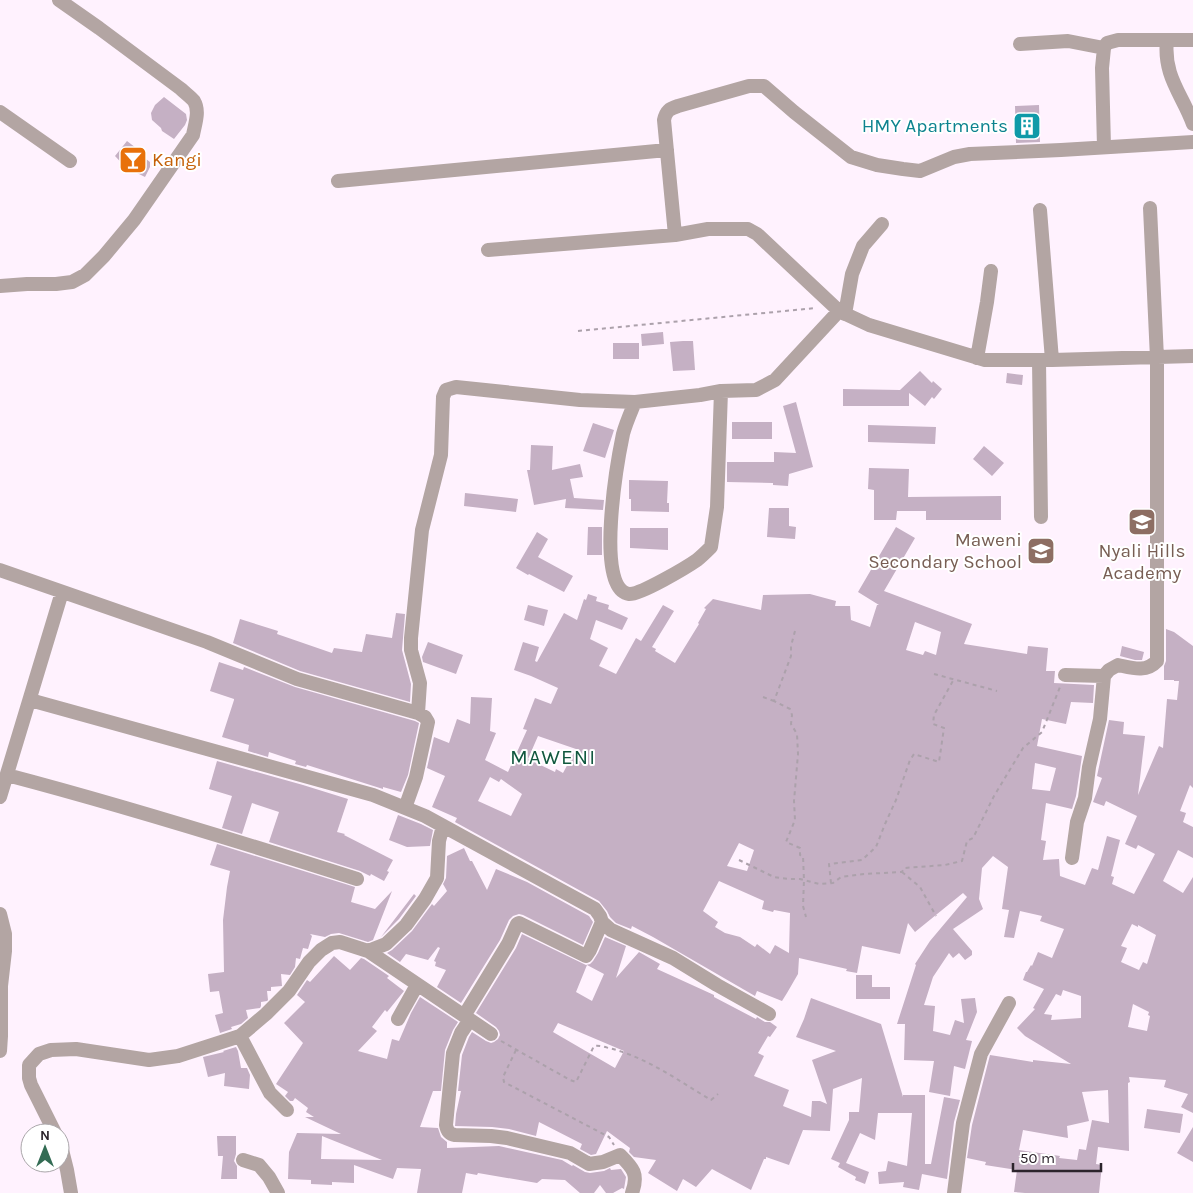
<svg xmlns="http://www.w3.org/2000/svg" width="1193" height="1193" font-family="Karla,sans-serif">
<rect width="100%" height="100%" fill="#fff2fe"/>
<path fill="#c5b0c4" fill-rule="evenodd" d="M164 97 186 114 187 120 185 125 174 139 162 131 161 128 152 120 151 113 155 105Z
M1039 105 1040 142 1016 143 1015 106Z
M127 141 140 151 138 153 150 162V167L145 177 133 171 130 172 115 156Z
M663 332 664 344 642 346 641 334Z
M683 341H693L695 370 673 371 670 342Z
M613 343H639V359H613Z
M920 371 932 383 933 381 942 389 934 399 932 397 925 406 909 393V406H843V389L900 390Z
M1007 373 1023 375 1022 385 1006 383Z
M796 402 813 467 789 474 788 486 773 485V483L727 482V462H774V452L796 453 783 406Z
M732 422H772V439H732Z
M593 423 614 430 605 458 583 451Z
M868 425 936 427 935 444 868 442Z
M531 445 553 446 552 470 580 464 583 477 570 479 574 498 604 500 603 510 565 508 566 499 534 505 527 470H530Z
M984 446 1004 463 992 476 973 459Z
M869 468 909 469 908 497 1001 496V520H926V511H897L896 520H874V490L868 489Z
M629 480 668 481 667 503H669V512L631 511V499H629Z
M465 493 518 499 516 512 464 506Z
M769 508H789V526L796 527 795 539 767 537Z
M588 527H602V555H587Z
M896 527 915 538 884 591 972 624 964 644 1027 654 1028 646 1048 648 1046 671H1055L1054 683 1094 685 1093 703 1071 702 1066 724 1042 719 1037 746 1082 756 1076 796 1072 809 1046 803 1041 840 1046 841 1043 860 1059 859 1060 876 1085 885 1092 868 1098 870 1107 836 1120 840 1111 876 1114 877 1112 884 1134 894 1155 854 1138 845 1136 849 1125 844 1137 816 1106 801 1104 806 1093 802 1102 778 1097 776 1109 720 1124 722 1123 734 1145 736 1138 795 1159 746 1163 748 1167 699 1177 700 1179 681H1174V680H1164V666L1166 661V629L1174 632 1193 646V788L1190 785 1180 811 1186 813 1183 822 1193 827V858L1178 850 1163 881 1183 893 1193 877V1113L1181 1107 1188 1094 1164 1087 1166 1080 1129 1077 1130 1082 1128 1083 1129 1151 1098 1147 1096 1164 1102 1165 1099 1193H1025L1014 1192 1017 1170 985 1165 986 1162 967 1158 972 1125 990 1055 1033 1062V1060L1071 1064 1025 1036 1017 1028 1035 1009 1033 1008 1044 989 1023 980 1026 972H1027L1031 965 1032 966 1038 952 1052 958 1064 929 1040 921 1042 916 1020 911 1014 938 1004 937 1009 910 1002 909 1008 867 993 856 982 868 979 899 983 909 953 929 972 951V955L965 960 959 953 953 958 949 953 933 977 924 1005 935 1006 933 1031 950 1035 955 1020 964 1023 961 999 975 998 977 1012 966 1040 972 1041 965 1069 954 1066 950 1096 929 1092 934 1061 904 1060 905 1024H897L916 965 915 964 930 941 967 897 963 893 915 932 908 923 900 954 862 946 857 973 846 971 847 969 799 958 798 974 787 993 782 1001 757 991 755 996 653 937 632 926 631 929 616 923 610 917 607 911 599 901 455 822 457 818 432 807 445 776 427 768 434 737 449 743 457 719 470 724 471 697 492 698 490 731 496 733 485 760 508 772 527 730 523 729 535 698 551 704 558 688 531 676 514 670 523 642 539 647 535 661 537 662 564 613 577 620 584 599 586 600 588 594 597 597 596 601 609 605 608 609 628 618 622 630 596 620 590 639 608 648 599 666 616 674 636 638 641 641 663 605 674 611 652 647 656 649 655 651 675 663 699 624 698 623 706 609 704 608 713 599 761 610 763 595 810 594 836 601 835 606H850L851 620 870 627 877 605H879L858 592ZM915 622 941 632 936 655 925 651 923 655 906 650ZM538 736 576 749 563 773 556 769 555 772 528 759ZM1035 763 1056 768 1050 791 1032 789ZM490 777 499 782 501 779 522 794 511 816 478 801ZM739 843 754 850 747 871 727 866ZM719 881 764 901 762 909 773 912 774 910 790 913 789 953 775 945 770 954 757 944 755 947 740 937 725 933 715 927 718 922 703 911ZM1132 924 1138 927V925L1156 935 1147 964 1143 962 1139 970 1121 962 1127 948 1121 946ZM1063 990 1081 996V1018L1051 1020 1052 1015 1044 1014 1056 994 1061 996ZM1133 1004 1149 1012 1148 1015 1150 1016 1147 1031 1128 1027ZM1108 1090 1109 1123 1092 1120 1086 1150 1079 1149 1077 1160 1059 1158 1060 1156 1019 1150 1023 1130 1068 1138 1067 1126 1089 1121 1082 1092Z
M630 528H668V550L630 548Z
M537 532 548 539 538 557 573 576 564 592 529 574 528 575 516 568Z
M528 605 548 610 544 626 524 620Z
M396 613 405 614 402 650 411 684 410 702 300 671 233 643 240 619 278 631 277 634 332 653 334 648 362 652 366 634 392 638Z
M428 642 463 655 456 674 423 662 422 657Z
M1122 646 1144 652 1142 660H1135L1120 656Z
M219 662 243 670 244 667 295 687 415 721 419 723 408 775 401 792 383 787V789L307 765 306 767 295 764 296 761 269 752 268 757 248 751 249 745 222 737 234 700V699L210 691Z
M217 761 303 785 348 799 337 832 345 834 344 835 393 860 387 871 389 872 384 881 371 874 370 876 360 871 269 842 279 812 252 803 242 834 222 828 232 796 209 789Z
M398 815 421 824 433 830 430 846 407 847 389 840Z
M217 844 355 887 351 902 375 909 392 891 373 940 368 942 339 933 331 934 325 937 310 934 312 936 308 949 303 948 300 959 296 958 295 967 290 975 281 974 282 986 271 987V991H267L268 1000 267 1001 261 1002V1006L260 1008 246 1010 248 1018 241 1024 231 1027 232 1029 220 1033 215 1015 223 1013 219 991 210 992 208 974 224 972 223 920 227 887 230 871 210 865Z
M464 848 470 861H472L487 890 496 869 527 882 589 916 593 922 583 945 523 915 519 914 513 916 509 920 500 940 461 1003 437 987 446 970 435 966 436 962 434 961 440 948 438 947 428 960 406 954 400 962 387 953 392 950 412 931 432 904 434 906 447 891 443 884 446 878 447 856Z
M414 894 416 896 399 919 381 937Z
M522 934 586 965 590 964 593 961 598 953 605 937 626 946 616 978 639 952 660 964 657 969 714 995V997L756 1019 757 1017 765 1022H770L777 1027 770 1037 768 1036 758 1053 764 1056 754 1076 789 1090 783 1106 811 1117 812 1101H820L827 1104 812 1060 836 1051 796 1037 804 1019 811 998 881 1024 903 1097V1095H925V1164H931L944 1097 960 1100 954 1122 947 1179 922 1174 919 1190 903 1187 904 1182 879 1184 878 1172 886 1171 888 1161 907 1166 912 1113H878L875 1140 860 1133 846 1163 869 1172 865 1184 855 1180 856 1177 838 1167 840 1163 831 1159 849 1120V1112H859L862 1078 833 1089 830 1131 803 1130 789 1165 766 1157V1159H764L751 1190 712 1169 696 1187 683 1179 677 1191 648 1173 656 1160 634 1157 629 1152 630 1148 607 1131 596 1154 591 1155 580 1149 582 1144 539 1122 536 1136 509 1129 492 1127 455 1126 456 1114 461 1091H458L462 1055 469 1037 472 1032 486 1041 491 1043 494 1042 498 1039 500 1035 499 1031 496 1027 476 1013 516 948ZM587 965 604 974 592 1001 576 992ZM558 1023 624 1051 615 1068 553 1032Z
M334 956 350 970 361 958 364 959 389 976 387 978 404 991 387 1012 385 1010 372 1027 377 1031 358 1051 387 1059 392 1039 399 1041 411 1013 420 997 458 1022 453 1030 445 1050 441 1091H433L420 1127 438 1128 441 1137 447 1142V1148L499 1146 562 1160 572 1166 573 1165 585 1172 590 1173 604 1171 610 1168 611 1170 621 1169 626 1177 624 1189 622 1188 613 1193H606L600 1185 594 1193H580L565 1180 542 1179 537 1183 478 1173 477 1175 466 1173 462 1193H417L421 1169 397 1168 393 1179 354 1165V1183L332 1182V1185L311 1184V1180L288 1179 289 1152 297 1133 341 1134 305 1117H314L306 1112 308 1108 295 1098 293 1101H290L285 1096 288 1092 276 1084 303 1043 284 1023 305 1002 297 995 307 980 310 982ZM322 1136 382 1160 321 1159Z
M856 975H872V987H890V999H856Z
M236 1047 238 1051 241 1068H247L250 1075 249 1089 224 1086 225 1073 208 1077 203 1057 224 1052 223 1051Z
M1147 1109 1183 1114 1180 1133 1144 1128Z
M1193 1127V1162L1177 1153Z
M217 1136H236V1154L234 1161 237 1166V1179H221L223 1156H218Z"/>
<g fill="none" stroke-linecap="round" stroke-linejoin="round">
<path stroke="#aca1ab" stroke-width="2" stroke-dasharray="4 4" stroke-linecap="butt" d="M578 331 816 308
M795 631 791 646V656L774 701 790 709 792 715 791 724 797 734 798 754 794 801 795 820 786 842 800 848V855L803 856 804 880 803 906 806 917
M934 674 997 691
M763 697 774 701
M739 860 774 877 789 879H800L819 884 833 883 841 877 864 874 902 872 904 868 945 865 962 861 967 841 973 838 994 796 1023 748 1042 732 1060 687
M902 872 920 887 936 916
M831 883 829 864 862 860 876 847 885 824 896 800 910 760 914 754 939 762 944 728 933 724 934 715 954 679
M501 1041 570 1080 576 1082 594 1046C601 1045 607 1048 613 1049 649 1059 679 1081 711 1100L718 1094
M516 1050 503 1077 504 1082 609 1137 614 1145"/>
<path stroke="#b3a5a3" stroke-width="14" d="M1167 40C1163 76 1182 94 1193 124
M1020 44 1068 41 1104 48
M0 112 70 161
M1104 147 1102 68 1104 48 1107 43 1118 40H1193
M338 181 667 150
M1040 210 1052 360
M675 235 664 120C666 111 669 109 678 106L749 86H764L794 112 851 157 877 165 903 169 920 171 954 157 970 154 1061 150 1193 142
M488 250 675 235 708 229H748L757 234 839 311 869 325 985 360H1052L1193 356
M0 286 27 284H56L72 282 85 275 104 256 134 220 193 135C195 124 200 111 194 101 191 97 185 93 181 89L99 28 59 0
M845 314 852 274 863 246 882 224
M977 358 987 302 991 271
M1039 360 1041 517
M721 391 717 507 711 547C707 551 702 556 697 560 687 567 640 595 629 594 594 590 618 458 623 434 626 423 631 412 635 402L700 395 721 391 756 390 775 380 839 311
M0 570 207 642 297 679 418 713 425 717 428 722 416 777 405 808
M1065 675 1104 676 1109 670 1118 665C1132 668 1146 673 1157 661V358L1150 208
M30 700 373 795 425 816 595 909 600 916 602 922 611 930 673 958 717 985 769 1014
M418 713 420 683 411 650V638L422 530 441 455 443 397 446 390 456 387 580 400 635 402
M7 775C125 806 241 842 357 879
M0 797 62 592
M1072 858 1077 822 1085 798 1089 767 1100 719 1104 676
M0 914 5 934V951L1 986V1036L0 1051
M368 951 491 1034
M464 1016 508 944 517 924 519 923 521 924 586 956 590 950 602 922
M398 1019 417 985
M469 1021 461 1033 453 1053 446 1125C447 1131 449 1134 455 1135L491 1136 507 1138 570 1153 589 1164 603 1162 620 1155C633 1168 639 1174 632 1193
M287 1110 270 1093 240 1036 266 1014 289 991 309 962 321 950 332 943 340 942 368 951 386 944 406 925 425 899 437 878 439 841 443 826
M55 1133 31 1085 29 1078V1065L39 1054 51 1050 76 1049 149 1060 178 1056 240 1036
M60 1142 67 1170 71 1193
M243 1160 259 1165 269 1177 278 1193
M954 1193 963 1123 981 1054 1009 1003"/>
</g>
<defs>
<symbol id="building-square" viewBox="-11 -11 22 22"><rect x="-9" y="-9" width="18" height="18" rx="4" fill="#0f9aa8" stroke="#fff"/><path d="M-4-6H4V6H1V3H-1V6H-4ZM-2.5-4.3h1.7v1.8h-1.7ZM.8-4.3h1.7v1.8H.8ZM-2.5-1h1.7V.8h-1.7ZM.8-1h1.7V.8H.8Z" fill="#fff"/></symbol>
<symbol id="bar-square" viewBox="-11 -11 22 22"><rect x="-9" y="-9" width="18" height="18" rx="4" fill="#e8710a" stroke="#fff"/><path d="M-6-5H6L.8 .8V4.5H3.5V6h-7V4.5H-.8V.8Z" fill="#fff"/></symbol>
<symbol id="school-square" viewBox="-11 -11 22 22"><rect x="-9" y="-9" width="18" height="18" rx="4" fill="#8d6e63" stroke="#fff"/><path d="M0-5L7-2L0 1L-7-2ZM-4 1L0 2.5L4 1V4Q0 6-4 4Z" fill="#fff"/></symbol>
</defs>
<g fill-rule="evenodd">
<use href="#building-square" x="1011" y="110" width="32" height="32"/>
<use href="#bar-square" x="117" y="144" width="32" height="32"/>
<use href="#school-square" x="1126" y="506" width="32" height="32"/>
<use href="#school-square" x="1025" y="535" width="32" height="32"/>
</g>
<g text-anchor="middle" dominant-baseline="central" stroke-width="4" stroke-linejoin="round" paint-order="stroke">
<g font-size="19" fill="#0d838f" stroke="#fff" text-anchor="end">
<text x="1008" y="126">HMY Apartments</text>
</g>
<g font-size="19" fill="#c56008" stroke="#fff" text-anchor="start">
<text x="152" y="160">Kangi</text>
</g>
<g font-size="19" fill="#785e54" stroke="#fff" text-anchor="end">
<text x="1022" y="540">Maweni<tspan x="1022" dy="22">Secondary School</tspan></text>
<text x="1142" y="551" text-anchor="middle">Nyali Hills<tspan x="1142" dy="22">Academy</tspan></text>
</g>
<g font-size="21" letter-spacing="1" fill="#11583f" stroke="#fff">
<text x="553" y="757">MAWENI</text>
</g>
</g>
<g transform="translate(45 1148)"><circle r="24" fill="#ffffff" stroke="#aba7ab"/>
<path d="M0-4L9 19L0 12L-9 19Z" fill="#336c54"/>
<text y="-8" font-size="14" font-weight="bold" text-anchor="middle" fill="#2c242c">N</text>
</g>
<path d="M1013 1163v8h88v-8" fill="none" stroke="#2c242c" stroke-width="2.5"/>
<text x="1020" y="1163" font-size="15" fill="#2c242c" stroke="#ffffff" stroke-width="4" paint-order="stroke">50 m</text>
</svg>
